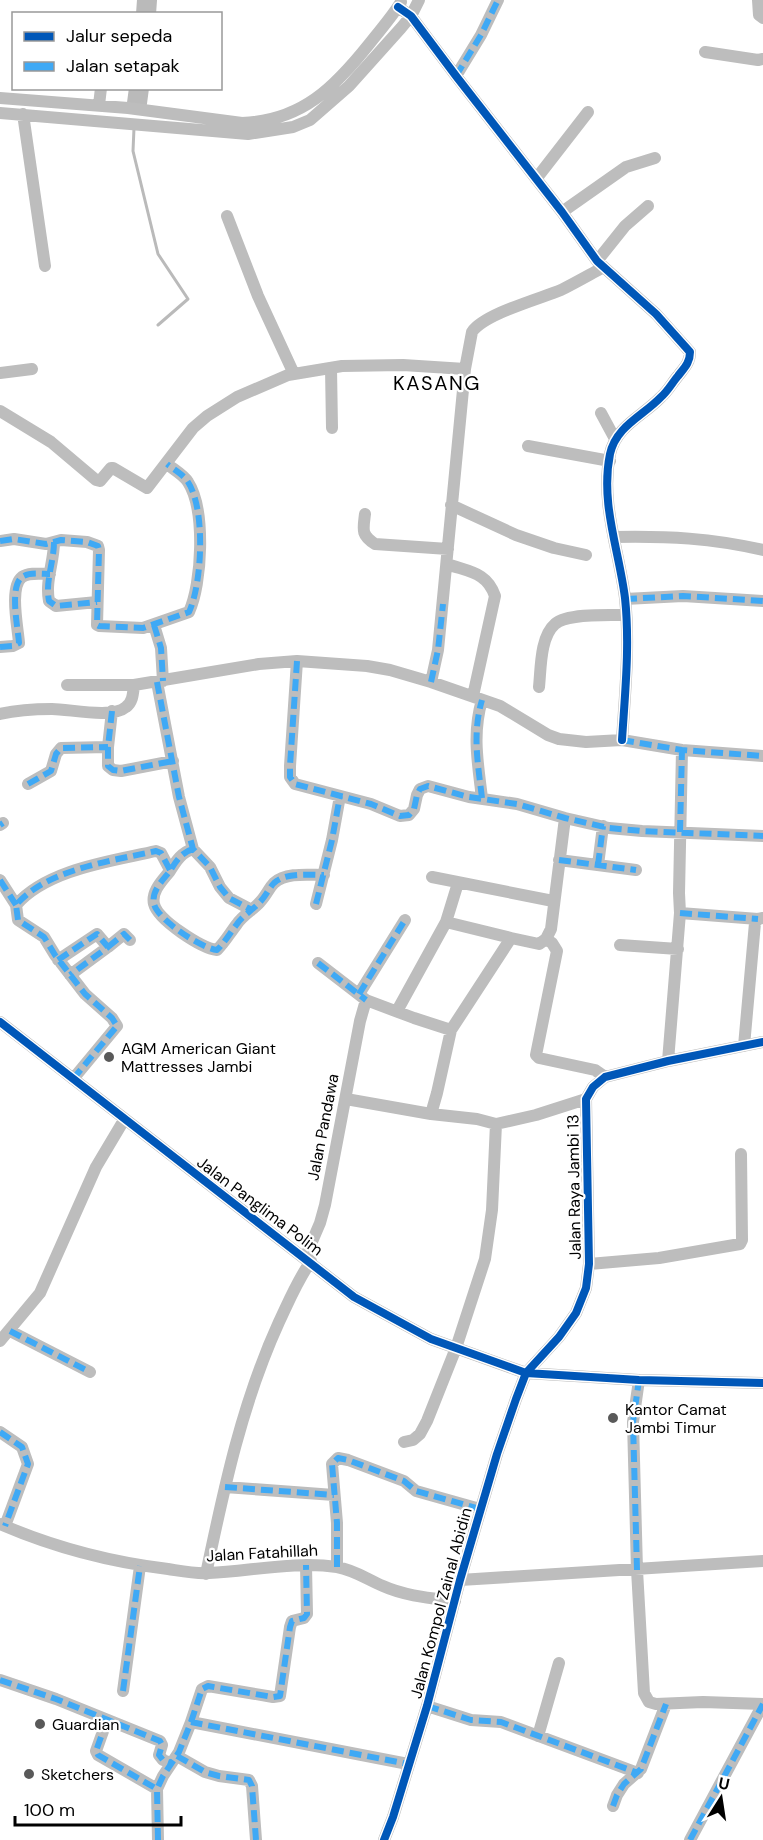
<svg xmlns="http://www.w3.org/2000/svg" width="763" height="1840" font-family="'DM Sans',sans-serif">
<rect width="100%" height="100%" fill="#fff"/>
<g fill="none" stroke-linecap="round" stroke-linejoin="round">
<path stroke="#bababa" stroke-width="3" d="M134 128 133 151 158 254 188 299 158 325"/>
<path stroke="#bababa" stroke-width="20" d="M146 14 147 0
M137 103 139 88"/>
<path stroke="#bdbdbd" stroke-width="12" d="M758 0 759 15 763 18
M398 7 411 16 456 76 562 212 597 261 656 314 690 352C690 363 684 368 678 376 672 383 668 391 661 397 643 416 616 426 610 454 600 503 619 550 625 598 630 645 625 693 622 740
M705 52 758 60 763 59
M456 76 481 35 498 0
M0 98 128 108 242 123C302 121 335 87 370 43 380 30 392 17 401 2
M99 105 101 88
M0 113 248 134 293 127 310 120 349 86 401 28 411 16 419 0
M23 114 45 266
M536 179 588 112
M562 212 626 167 655 158
M227 216 258 296 294 374
M597 261 625 226 648 206
M331 368 332 428
M0 373 32 369
M0 411 51 442 96 480 100 481 111 468H113L147 488 193 428 207 416 237 397 288 375 342 366 403 365 465 369
M601 413 615 439
M528 446 610 461
M451 505 516 535 554 548 586 555
M365 514C363 530 361 535 375 544L448 549
M614 537C668 536 711 538 763 550
M0 541 14 539 46 544 61 540 87 542 98 546 99 550 97 625 99 626 143 628 189 612C202 584 206 510 188 482 184 475 173 469 167 464
M54 542C54 562 45 581 49 601L56 606 97 602
M447 564C469 572 487 572 495 596L473 696
M625 599 683 596 763 601
M154 625 161 648 163 681
M0 647 13 646 19 643C18 628 9 587 22 577 29 572 42 574 50 574
M297 661 290 766V777L295 784 371 804 400 816 409 815 414 809 417 795 420 789 428 786 469 797 517 804 565 818 609 828 642 831 763 836
M157 682 179 797 193 849 210 867 220 887 229 898 250 909
M431 682 438 650 465 369 472 332C484 314 539 299 561 290 575 283 589 275 602 268
M67 685H134
M539 687C541 668 540 637 555 624 567 613 609 615 625 615
M112 711 108 747V766L113 770 121 771 173 761
M0 714C17 710 34 709 52 709 70 709 112 719 126 707 133 702 133 693 134 685L259 664 297 661 367 666 390 670 431 682 500 706 548 735 559 739 586 742 622 740 682 750 763 756
M28 784 51 771 56 754 61 748 108 747
M482 798C478 764 472 734 482 700
M0 825 3 823
M193 849C182 852 176 861 170 871 163 880 151 891 154 904 158 920 201 948 217 950 225 942 230 933 237 924 243 915 253 910 260 902 266 896 269 888 274 883 286 872 309 875 324 875
M559 860 636 870
M598 865 603 826
M432 877 553 901
M0 880 16 905
M316 904 332 840 340 796
M680 913 758 919
M446 922 511 938
M546 939 552 943 557 951 536 1055 539 1058 595 1070 605 1077
M620 945 678 949
M108 947 124 934 130 940
M58 960 97 934 108 947 70 975
M318 963 366 1000 414 1018 451 1030
M359 994 405 920
M397 1011 446 922 458 883
M0 1022 354 1297 431 1339 526 1373 639 1380 763 1383
M744 1046 755 923 758 919 763 918
M668 1061 680 913 679 893 682 750
M73 1079 117 1026 112 1018 85 994 55 955 44 937 18 920 16 905C47 869 112 861 156 851L161 853 170 870
M346 1099 431 1114 477 1119 496 1124 492 1210 485 1259 456 1348 427 1421 420 1434 413 1440 404 1442
M431 1114 437 1093 451 1030 511 938 539 944 546 939 551 929 565 818
M496 1124 536 1115 586 1099
M305 1258 320 1223 325 1205 360 1021 366 1000
M589 1264 659 1258 740 1244 742 1240 741 1154
M10 1331 90 1372
M0 1341 40 1293 96 1167 124 1120
M639 1380 633 1422 637 1570 644 1693 649 1702 656 1704 703 1702 763 1704
M0 1432 22 1447 28 1464 5 1526
M225 1487 334 1495
M0 1524C53 1547 110 1562 168 1569 181 1571 195 1574 209 1573 251 1571 295 1561 337 1567 354 1570 367 1579 383 1586 405 1596 431 1598 455 1601
M337 1567V1523L332 1464 338 1458 348 1460 404 1481 416 1491 480 1509
M206 1574C224 1488 242 1403 279 1322 289 1301 297 1281 311 1261
M460 1580 763 1561
M0 1680 56 1699 160 1741 162 1745 159 1755 163 1760 171 1763
M123 1691 140 1566
M427 1706 471 1720 501 1722 638 1773
M107 1720 96 1751 98 1755 157 1789
M191 1722 202 1689 208 1686 273 1697 280 1696 290 1627 292 1621 304 1618 307 1614 306 1565
M538 1736 559 1663
M177 1756 205 1772 219 1776 249 1780 252 1786 256 1840
M613 1806 617 1795 624 1784 641 1769 666 1704
M158 1840 157 1789 163 1776 179 1752 191 1722 408 1764
M384 1840 393 1817 427 1706 460 1580 497 1454 516 1399 526 1373 559 1337 576 1313 586 1288 589 1264 586 1099 593 1087 605 1077 668 1061 763 1042
M690 1840 763 1704"/>
<path stroke="#3fa9f5" stroke-width="6" stroke-dasharray="12 6" stroke-linecap="butt" d="M456 76 481 35 498 0
M0 541 14 539 46 544 61 540 87 542 98 546 99 550 97 625 99 626 143 628 189 612C202 584 206 510 188 482 184 475 173 469 167 464
M54 542C54 562 45 581 49 601L56 606 97 602
M625 599 683 596 763 601
M154 625 161 648 163 681
M0 647 13 646 19 643C18 628 9 587 22 577 29 572 42 574 50 574
M297 661 290 766V777L295 784 371 804 400 816 409 815 414 809 417 795 420 789 428 786 469 797 517 804 565 818 609 828 642 831 763 836
M157 682 179 797 193 849 210 867 220 887 229 898 250 909
M431 682 438 650 443 604
M112 711 108 747V766L113 770 121 771 173 761
M622 740 682 750 763 756
M28 784 51 771 56 754 61 748 108 747
M482 798C478 764 472 734 482 700
M0 825 3 823
M680 832 682 750
M193 849C182 852 176 861 170 871 163 880 151 891 154 904 158 920 201 948 217 950 225 942 230 933 237 924 243 915 253 910 260 902 266 896 269 888 274 883 286 872 309 875 324 875
M559 860 636 870
M598 865 603 826
M0 880 16 905
M316 904 332 840 340 796
M680 913 758 919
M108 947 124 934 130 940
M58 960 97 934 108 947 70 975
M318 963 366 1000
M359 994 405 920
M73 1079 117 1026 112 1018 85 994 55 955 44 937 18 920 16 905C47 869 112 861 156 851L161 853 170 870
M10 1331 90 1372
M0 1432 22 1447 28 1464 5 1526
M225 1487 334 1495
M337 1567V1523L332 1464 338 1458 348 1460 404 1481 416 1491 480 1509
M637 1570 633 1422 639 1380
M0 1680 56 1699 160 1741 162 1745 159 1755 163 1760 171 1763
M123 1691 140 1566
M427 1706 471 1720 501 1722 638 1773
M107 1720 96 1751 98 1755 157 1789
M191 1722 202 1689 208 1686 273 1697 280 1696 290 1627 292 1621 304 1618 307 1614 306 1565
M177 1756 205 1772 219 1776 249 1780 252 1786 256 1840
M613 1806 617 1795 624 1784 641 1769 666 1704
M158 1840 157 1789 163 1776 179 1752 191 1722 408 1764
M690 1840 763 1704"/>
<defs>
<path id="cycleway" d="M398 7 411 16 456 76 562 212 597 261 656 314 690 352C690 363 684 368 678 376 672 383 668 391 661 397 643 416 616 426 610 454 600 503 619 550 625 598 630 645 625 693 622 740
M0 1022 354 1297 431 1339 526 1373 639 1380 763 1383
M384 1840 393 1817 427 1706 460 1580 497 1454 516 1399 526 1373 559 1337 576 1313 586 1288 589 1264 586 1099 593 1087 605 1077 668 1061 763 1042"/>
</defs>
<use href="#cycleway" stroke="#fff" stroke-width="11"/>
<use href="#cycleway" stroke="#0057b8" stroke-width="8"/>
</g>
<g fill="#595959" stroke="#fff" stroke-width="2">
<circle cx="109" cy="1057" r="6"/>
<circle cx="613" cy="1418" r="6"/>
<circle cx="40" cy="1724" r="6"/>
<circle cx="29" cy="1774" r="6"/>
</g>
<g text-anchor="middle" dominant-baseline="central" stroke-width="4.5" stroke-linejoin="round" paint-order="stroke">
<g font-size="16" fill="#000" stroke="#fff" text-anchor="start">
<text x="121" y="1048">AGM American Giant<tspan x="121" dy="18">Mattresses Jambi</tspan></text>
<text x="625" y="1409">Kantor Camat<tspan x="625" dy="18">Jambi Timur</tspan></text>
<text x="52" y="1724">Guardian</text>
<text x="41" y="1774">Sketchers</text>
</g>
<g font-size="16" fill="#000" stroke="#fff">
<text transform="translate(323 1127) rotate(-79)">Jalan Pandawa</text>
<text transform="translate(574 1187) rotate(-91)">Jalan Raya Jambi 13</text>
<text transform="translate(260 1206) rotate(37)">Jalan Panglima Polim</text>
<text transform="translate(262 1553) rotate(-3)">Jalan Fatahillah</text>
<text transform="translate(441 1603) rotate(-75)">Jalan Kompol Zainal Abidin</text>
</g>
<g font-size="20" letter-spacing="1.5" fill="#000" stroke="#fff">
<text x="437" y="383">KASANG</text>
</g>
</g>
<rect x="12" y="12" width="210" height="78" fill="#ffffff" stroke="#999999" stroke-width="1.5"/>
<rect x="24" y="32" width="30" height="9" fill="#0057b8" stroke="#999999" stroke-width="1.5"/>
<text x="66" y="42" font-size="18" fill="#000000">Jalur sepeda</text>
<rect x="24" y="62" width="30" height="9" fill="#3fa9f5" stroke="#999999" stroke-width="1.5"/>
<text x="66" y="72" font-size="18" fill="#000000">Jalan setapak</text>
<g transform="translate(721 1798) rotate(12)" stroke="#ffffff" stroke-width="4.5" paint-order="stroke">
<path d="M0-4.5L10 22L0 15L-10 22Z" fill="#000000"/>
<text y="-9" font-size="16" font-weight="bold" text-anchor="middle" fill="#000000">U</text>
</g>
<path d="M15 1816v9h166v-9" fill="none" stroke="#000000" stroke-width="3"/>
<text x="24" y="1816" font-size="18" fill="#000000" stroke="#ffffff" stroke-width="4.5" paint-order="stroke">100 m</text>
</svg>
